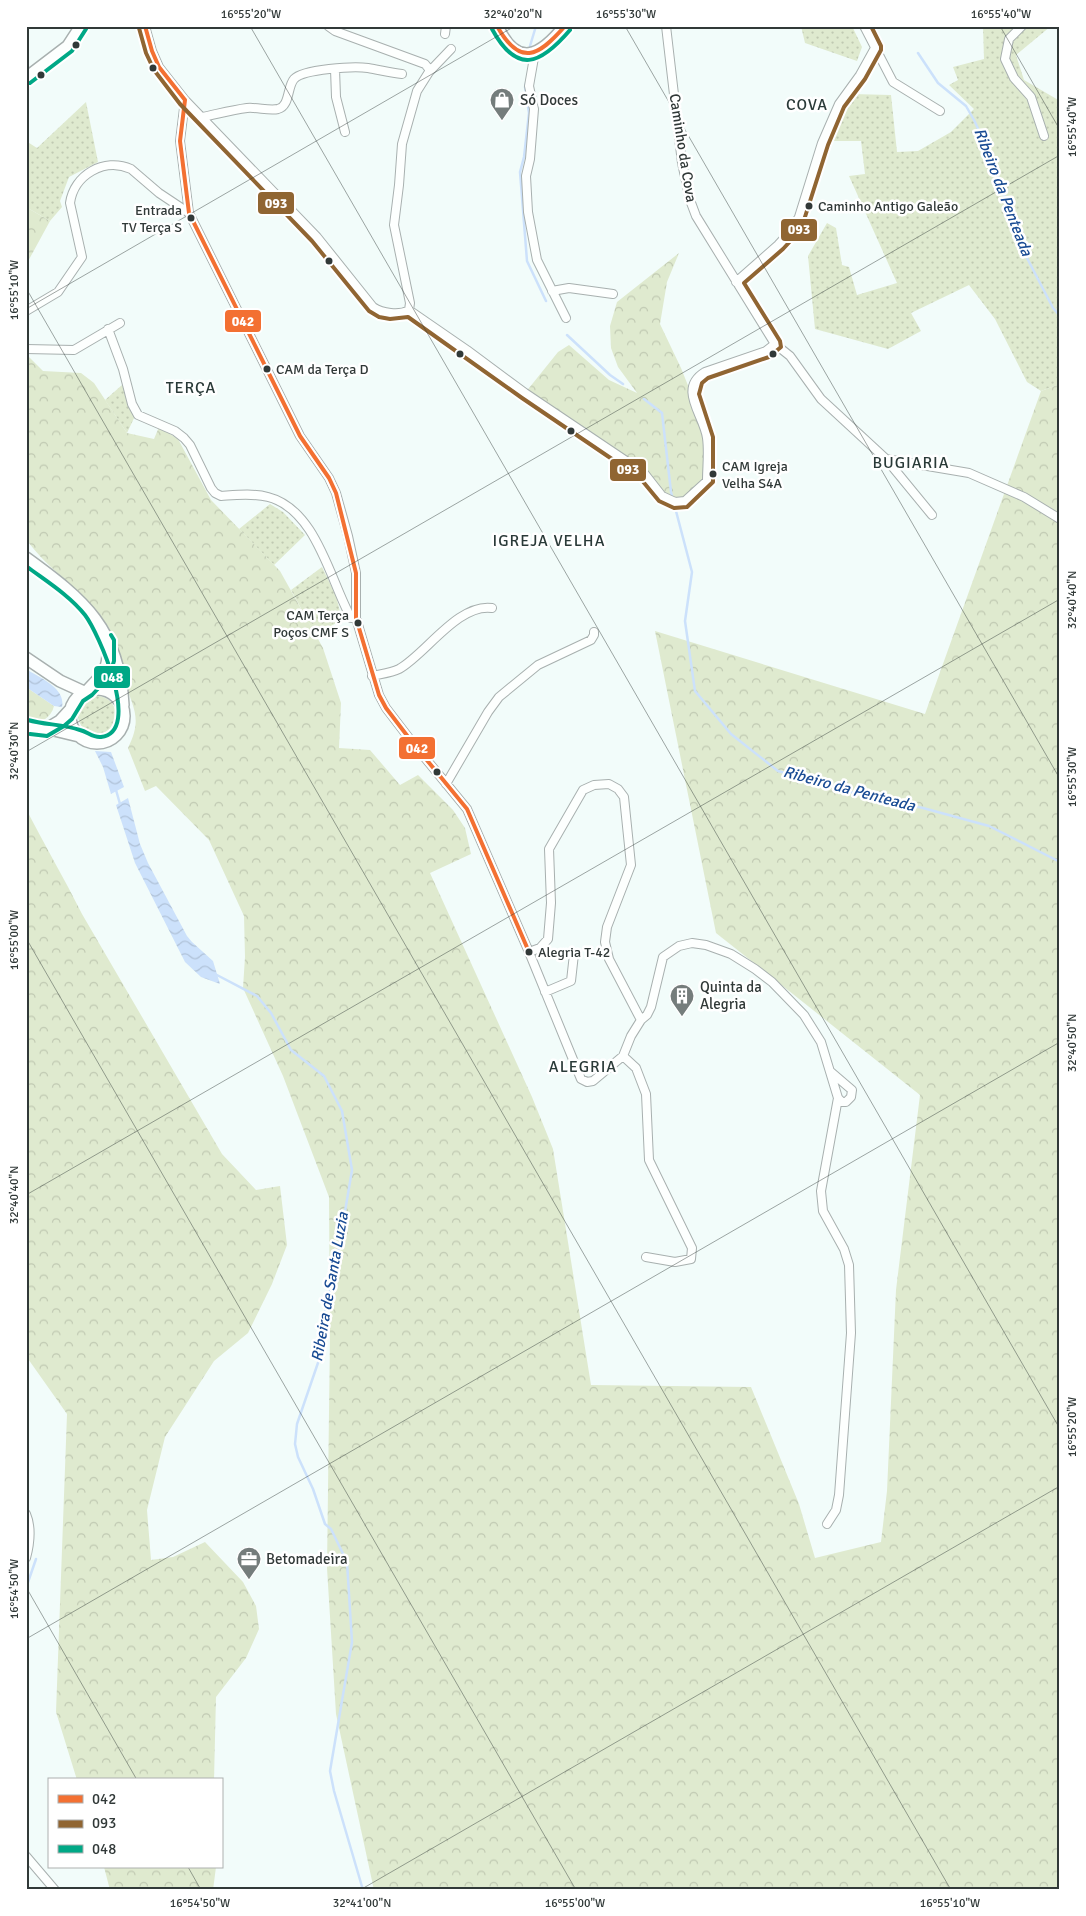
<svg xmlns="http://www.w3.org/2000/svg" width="1086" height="1916" font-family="Signika,sans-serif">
<defs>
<pattern id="grass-dots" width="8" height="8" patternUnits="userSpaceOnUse" patternTransform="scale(1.25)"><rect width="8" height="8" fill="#dfeacf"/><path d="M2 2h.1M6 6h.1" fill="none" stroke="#c0c9b2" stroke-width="1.8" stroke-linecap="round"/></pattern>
<pattern id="forest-crowns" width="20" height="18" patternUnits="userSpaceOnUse" patternTransform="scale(1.25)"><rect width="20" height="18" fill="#dfeacf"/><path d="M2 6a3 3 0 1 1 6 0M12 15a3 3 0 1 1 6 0" fill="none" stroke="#c0c9b2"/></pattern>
<pattern id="water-waves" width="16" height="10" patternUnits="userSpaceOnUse" patternTransform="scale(1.25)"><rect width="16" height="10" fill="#cce1fb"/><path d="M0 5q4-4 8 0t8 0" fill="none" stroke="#b0c2d8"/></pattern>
</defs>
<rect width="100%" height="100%" fill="#f2fcfa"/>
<path fill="url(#grass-dots)" d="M801 26H852L862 47 857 61 805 43Z
M983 26H1051L1016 55 1024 80 1060 101V384L1041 391 1027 382 995 319 969 285 911 313 921 331 888 349 815 329 808 256 827 223 836 228 842 265 849 267 857 295 897 283 849 176 865 174 861 141H830L841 108 851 94 891 95 897 152 918 151 951 132 974 109 949 85 958 80 953 67 984 59Z
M86 102 98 162 69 177 60 201 62 207 50 221 26 207V141L37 148Z
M122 385 135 416 127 433 105 400Z
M270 504 283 512 305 535 274 565 239 529Z
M322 567 336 596 342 619 316 636 291 590Z
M78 715a19 19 0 1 1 38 0a19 19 0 1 1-38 0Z"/>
<path fill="url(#forest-crowns)" d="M26 207 50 221 26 265Z
M679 253 667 282 660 324 681 368 705 428 707 481 685 501 662 496 644 473 525 393 558 352 569 345 609 380 637 393 618 367 611 348 610 326 617 302Z
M26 354 43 371 81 373 94 383 127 433 154 439 159 427 178 439 211 500 280 571 323 648 341 703 339 748 370 750 400 785 418 775 453 810 465 828 471 854 430 873 532 1097 553 1149 591 1385 751 1387 799 1504 815 1558 881 1542 887 1491 896 1290 920 1095 716 933 655 631 925 714 1041 391 1060 384V1890H374L336 1714 327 1568 330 1335 329 1197 283 1076 243 988 245 957 244 916 209 840 156 786 145 791 128 748C143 718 133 709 124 679 118 662 118 644 109 628 88 593 49 572 26 539Z
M26 687 54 706C51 718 42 722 31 723L26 720Z
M26 809C44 844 64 878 82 914L222 1154 256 1190 280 1186 287 1245 272 1284 248 1333 214 1361 165 1437 147 1510 151 1560 173 1557 205 1542 243 1582 256 1606 259 1629 246 1658 216 1697 214 1780H77L56 1712 67 1414 26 1356Z
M104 1867H216L213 1890H110Z"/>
<path fill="url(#water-waves)" d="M26 669C40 678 66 688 62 707L54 706 26 687Z
M95 751 111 752 124 787 111 794 103 767Z
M128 798 140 844 148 863 187 936 192 942 213 961 220 984 201 977 185 962 135 863 116 805Z"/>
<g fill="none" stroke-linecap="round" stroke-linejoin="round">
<path stroke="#cce1fb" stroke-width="2.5" d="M530 46 536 26
M918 53 938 83 966 106 974 120 993 161 1013 223 1027 258 1053 308 1060 316
M526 83 525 87 529 113 524 157 520 172 527 261 546 301
M567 335 610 375 623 384
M644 399 662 413 671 492 692 572 685 621 695 691 731 734 778 771 858 794 923 808 989 826 1060 862
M116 790 120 804
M215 974 257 996 271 1013 291 1050 324 1076 342 1111 352 1170 335 1271 325 1311 320 1357 297 1424 295 1444 298 1457 313 1489 325 1524 331 1529 347 1562 352 1642 330 1771 334 1791 363 1890
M26 1588 36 1559"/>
<defs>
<path id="minor" d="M145 26 152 51 159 67 185 100 317 237 373 307C382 313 399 316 409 310
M328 26 335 31 425 64 429 69V72
M666 26 682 163 690 200 696 216 775 344 790 356 821 399 886 459 932 515
M864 26 893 82 940 111
M1022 26 1009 39 1005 59 1014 78 1031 97 1044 136
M445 34 446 26
M535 52 529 86 534 109 530 159 526 176 528 212 537 260 566 318
M335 69 336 97 345 132
M185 100 180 141 189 213 300 436 329 478 336 493 348 536 356 573V618L379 695 386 708 412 742 467 809 529 952 581 1079 587 1082 593 1081 623 1056 631 1036 641 1020 647 1015 651 1007 663 957 679 946 692 943 706 945 731 954 755 969 772 982 804 1015 821 1042 838 1098 842 1102H846L851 1097 852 1090 831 1072
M202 117C217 114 232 110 247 108 257 107 269 111 278 109 290 106 287 87 294 79 303 69 354 66 368 68 380 70 391 73 402 74
M736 282 778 245 790 232 799 217 822 143 839 104 860 75 875 48
M552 291 569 288 613 294
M409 310 467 350 525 393 644 473 662 496 675 502 685 501 707 481C707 467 709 452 707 438 704 415 677 389 705 372L766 351 775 344
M409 310 410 303 394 225 399 185 402 144 417 91 429 72 451 49
M26 311 58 292 82 257 70 203C74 175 104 157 131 169L159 193 189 213
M108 329 123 369 132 404 138 415 175 431 184 438 190 445 211 488 215 493 221 496C236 495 253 493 268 497 316 509 330 580 351 618H356
M26 349 74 350 120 323
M886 459 969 473 1024 497 1060 519
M372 676C380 674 391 673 399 669 425 655 458 603 492 608
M446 784 488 712 499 697 538 665 591 640 594 635V632
M529 952 540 948 548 939 551 903 549 849 583 790 594 785 609 784 618 789 624 797 631 865 607 927 605 942 609 959 641 1020
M545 992 571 981 574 954
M623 1056 636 1068 646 1094 649 1160 692 1248 691 1259 675 1262 646 1257
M26 1514C32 1528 30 1543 26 1558
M827 1524 836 1510 839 1495 851 1333 849 1265 844 1249 823 1211 821 1191 838 1098
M26 1856 55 1890"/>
<path id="secondary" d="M497 26C517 69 540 57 565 26
M26 78 68 46 81 26
M26 558C84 600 119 629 123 705
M26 658 60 681 84 692
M70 716a27 27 0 1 1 54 0a27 27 0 1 1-54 0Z
M88 690C102 675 109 670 108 649
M26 726 34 729 54 730 79 736
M45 730 60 721 71 709"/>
</defs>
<use href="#minor" stroke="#a8b0af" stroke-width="10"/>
<use href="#secondary" stroke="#a8b0af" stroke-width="14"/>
<use href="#minor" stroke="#fdfffe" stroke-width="8"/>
<use href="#secondary" stroke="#fdfffe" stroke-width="11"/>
<defs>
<path id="bus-1" d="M145 26 152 51 159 67 185 100
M497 26C520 67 538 57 565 26
M185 100 180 141 189 213 300 436 329 478 336 493 356 573V618L379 695 386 708 412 742 467 809 529 952"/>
<path id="bus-2" d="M139 28 146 53 154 70 180 104 312 241 369 311 379 317 390 319 408 317 522 398 640 478 659 501 674 508 687 507 713 482V437L699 394 702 383 708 378 769 357 781 347 780 341 744 283 783 249 795 236 804 220 828 145 844 107 865 79 881 50V46L871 26"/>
<path id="bus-3" d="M492 29C517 75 540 65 570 30
M30 83 72 51 86 29
M26 566C46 581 69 595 85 615 98 632 143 732 101 737 93 738 88 732 80 730 63 724 45 725 28 720
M30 734 47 736 64 726 72 719 83 701 92 695 109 677 114 661V640L111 635"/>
</defs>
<use href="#bus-1" stroke="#fff" stroke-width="8"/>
<use href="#bus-2" stroke="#fff" stroke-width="8"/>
<use href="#bus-3" stroke="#fff" stroke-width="8"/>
<use href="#bus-1" stroke="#f37032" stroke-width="4"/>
<use href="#bus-2" stroke="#906532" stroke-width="4"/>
<use href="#bus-3" stroke="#00a886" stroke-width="4"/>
</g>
<path fill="none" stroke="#313938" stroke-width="1" stroke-opacity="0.45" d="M250 26 1060 1429M625 26 1060 779M1000 26 1060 130M26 288 951 1890M26 309 515 26M26 752 1060 155M26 938 576 1890M26 1195 1060 599M26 1587 137 1780M26 1639 1060 1042M188 1867 201 1890M360 1890 1060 1486"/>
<defs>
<symbol id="shop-pin" viewBox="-11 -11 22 30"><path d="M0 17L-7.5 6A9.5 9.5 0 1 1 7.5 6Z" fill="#757d7c" stroke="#fff"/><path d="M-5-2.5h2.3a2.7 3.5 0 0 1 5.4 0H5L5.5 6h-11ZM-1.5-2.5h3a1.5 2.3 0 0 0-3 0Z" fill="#fff"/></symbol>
<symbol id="building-pin" viewBox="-11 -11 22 30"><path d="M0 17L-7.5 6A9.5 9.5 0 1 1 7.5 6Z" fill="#757d7c" stroke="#fff"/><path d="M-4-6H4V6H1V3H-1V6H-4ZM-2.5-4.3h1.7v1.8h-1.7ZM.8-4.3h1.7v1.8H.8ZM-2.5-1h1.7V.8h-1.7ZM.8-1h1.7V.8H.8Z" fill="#fff"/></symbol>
<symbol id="office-pin" viewBox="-11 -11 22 30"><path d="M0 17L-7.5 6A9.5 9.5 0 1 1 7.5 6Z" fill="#757d7c" stroke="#fff"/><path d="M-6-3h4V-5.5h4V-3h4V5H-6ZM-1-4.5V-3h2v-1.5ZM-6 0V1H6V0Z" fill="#fff"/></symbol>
</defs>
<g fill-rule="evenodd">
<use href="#shop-pin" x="488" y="86" width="28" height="38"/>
<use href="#building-pin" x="668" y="982" width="28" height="38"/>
<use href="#office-pin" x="235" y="1545" width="28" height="38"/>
</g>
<g fill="#313938" stroke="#fff" stroke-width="2">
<circle cx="76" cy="45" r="4.5"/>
<circle cx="153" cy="68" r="4.5"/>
<circle cx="41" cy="75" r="4.5"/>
<circle cx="809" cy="206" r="4.5"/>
<circle cx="191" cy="218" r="4.5"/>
<circle cx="329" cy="261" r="4.5"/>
<circle cx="460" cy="354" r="4.5"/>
<circle cx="773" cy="354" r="4.5"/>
<circle cx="267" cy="369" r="4.5"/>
<circle cx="571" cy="431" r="4.5"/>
<circle cx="713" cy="474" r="4.5"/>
<circle cx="358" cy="623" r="4.5"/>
<circle cx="437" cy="772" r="4.5"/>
<circle cx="529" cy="952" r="4.5"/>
</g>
<g text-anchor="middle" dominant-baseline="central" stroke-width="5" stroke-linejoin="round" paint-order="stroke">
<g font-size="14" fill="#313938" stroke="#fff" text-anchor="start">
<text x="818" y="206">Caminho Antigo Galeão</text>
<text x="182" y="210" text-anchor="end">Entrada<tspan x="182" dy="17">TV Terça S</tspan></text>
<text x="276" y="369">CAM da Terça D</text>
<text x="722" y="466">CAM Igreja<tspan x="722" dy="17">Velha S4A</tspan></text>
<text x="349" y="615" text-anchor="end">CAM Terça<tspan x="349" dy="17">Poços CMF S</tspan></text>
<text x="538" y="952">Alegria T-42</text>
</g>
<g font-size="15" fill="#313938" stroke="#fff" text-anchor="start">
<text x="520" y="100">Só Doces</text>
<text x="700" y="987">Quinta da<tspan x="700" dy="17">Alegria</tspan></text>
<text x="266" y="1559">Betomadeira</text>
</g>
<g font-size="15" fill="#313938" stroke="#fff">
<text transform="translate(683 148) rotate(81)">Caminho da Cova</text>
</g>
<g font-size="16" letter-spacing="1" fill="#2a3a38" stroke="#fff">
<text x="807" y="105">COVA</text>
<text x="191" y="388">TERÇA</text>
<text x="911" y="463">BUGIARIA</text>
<text x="549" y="541">IGREJA VELHA</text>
<text x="583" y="1067">ALEGRIA</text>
</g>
<g font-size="16" font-style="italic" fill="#1a4c94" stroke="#fff">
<text transform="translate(1003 192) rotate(69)">Ribeiro da Penteada</text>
<text transform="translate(849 789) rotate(15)">Ribeiro da Penteada</text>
<text transform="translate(330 1287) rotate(-80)">Ribeira de Santa Luzia</text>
</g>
</g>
<g stroke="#fff" stroke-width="2">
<rect x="257" y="191" width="38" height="24" rx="5" fill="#906532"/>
<rect x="780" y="218" width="38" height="24" rx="5" fill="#906532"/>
<rect x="224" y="309" width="38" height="24" rx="5" fill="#f37032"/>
<rect x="609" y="458" width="38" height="24" rx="5" fill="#906532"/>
<rect x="93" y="665" width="38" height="24" rx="5" fill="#00a886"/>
<rect x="398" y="736" width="38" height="24" rx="5" fill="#f37032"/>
</g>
<g font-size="14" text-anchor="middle" font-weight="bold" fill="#fff">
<text x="276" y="208">093</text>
<text x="799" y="234">093</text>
<text x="243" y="326">042</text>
<text x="628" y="474">093</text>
<text x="112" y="682">048</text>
<text x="417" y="753">042</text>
</g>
<rect width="1086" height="1916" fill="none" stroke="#ffffff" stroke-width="55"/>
<rect x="48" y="1778" width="175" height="90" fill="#ffffff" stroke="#adb0af"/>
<rect x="58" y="1795" width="25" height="8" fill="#f37032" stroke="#adb0af"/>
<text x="92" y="1804" font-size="15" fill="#313938">042</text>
<rect x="58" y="1820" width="25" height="8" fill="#906532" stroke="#adb0af"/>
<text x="92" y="1828" font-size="15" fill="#313938">093</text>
<rect x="58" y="1845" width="25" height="8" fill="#00a886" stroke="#adb0af"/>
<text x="92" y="1854" font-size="15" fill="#313938">048</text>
<rect x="28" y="28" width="1030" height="1860" fill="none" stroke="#313938" stroke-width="2"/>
<g font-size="12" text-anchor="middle" fill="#313938">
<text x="251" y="18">16°55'20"W</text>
<text x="513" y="18">32°40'20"N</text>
<text x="626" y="18">16°55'30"W</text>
<text x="1001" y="18">16°55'40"W</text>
<text transform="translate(1072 127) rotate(-90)" y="4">16°55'40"W</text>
<text transform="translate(14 290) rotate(-90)" y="4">16°55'10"W</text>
<text transform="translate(1072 600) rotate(-90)" y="4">32°40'40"N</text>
<text transform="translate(14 751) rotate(-90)" y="4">32°40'30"N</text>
<text transform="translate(1072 777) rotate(-90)" y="4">16°55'30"W</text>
<text transform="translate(14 940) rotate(-90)" y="4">16°55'00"W</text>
<text transform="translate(1072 1043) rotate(-90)" y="4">32°40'50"N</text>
<text transform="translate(14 1195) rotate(-90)" y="4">32°40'40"N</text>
<text transform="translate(1072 1427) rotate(-90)" y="4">16°55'20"W</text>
<text transform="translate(14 1589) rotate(-90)" y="4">16°54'50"W</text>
<text x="200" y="1907">16°54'50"W</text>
<text x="362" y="1907">32°41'00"N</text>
<text x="575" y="1907">16°55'00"W</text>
<text x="950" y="1907">16°55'10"W</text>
</g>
</svg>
